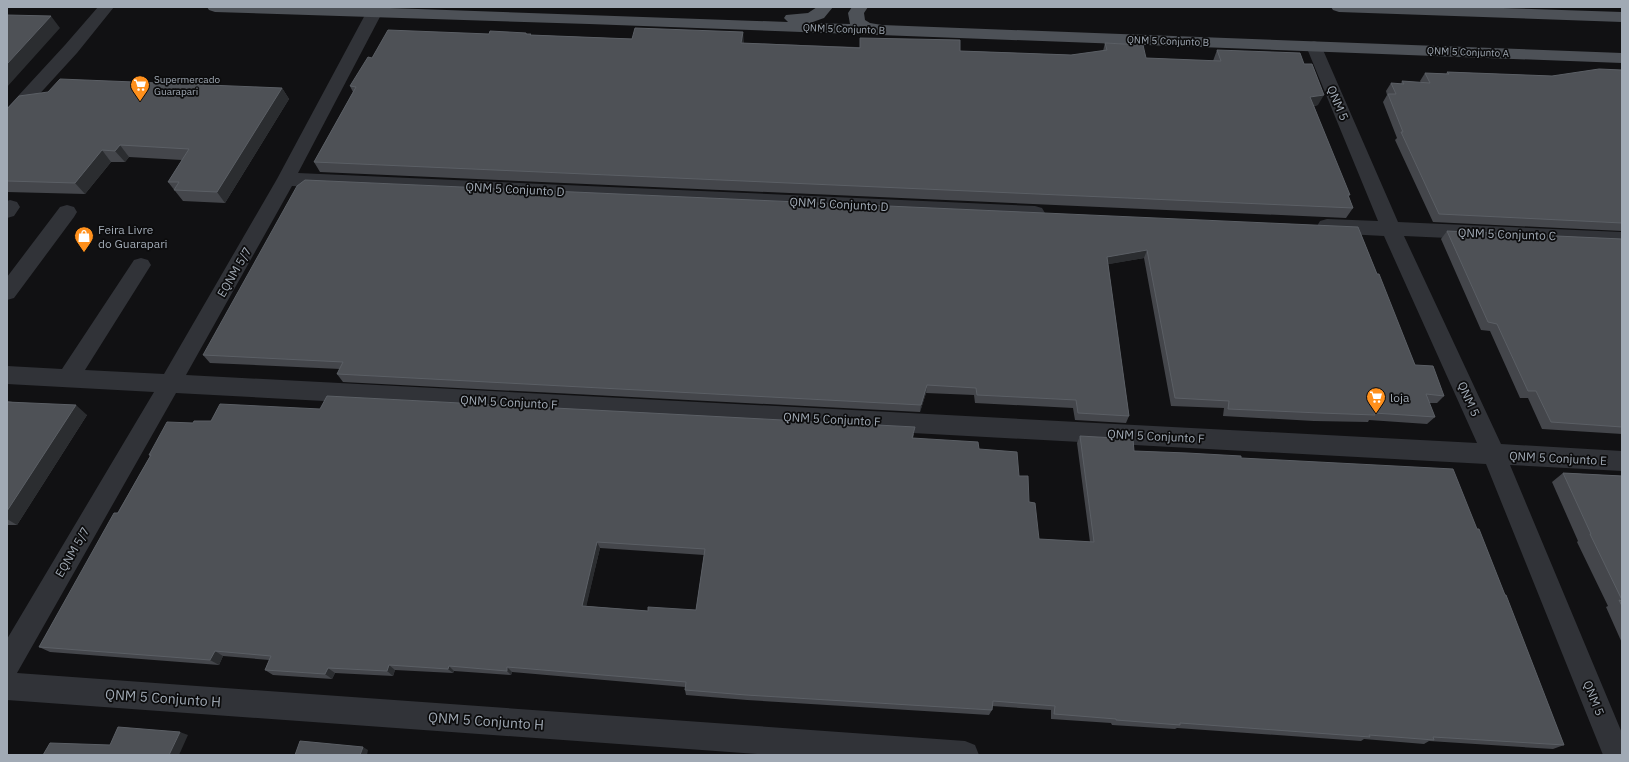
<svg xmlns="http://www.w3.org/2000/svg" width="1629" height="762" font-family="'IBM Plex Sans',sans-serif">
<rect width="100%" height="100%" fill="#111113"/>
<g fill="none" stroke-linecap="round" stroke-linejoin="round">
<path fill="#313338" fill-rule="evenodd" d="M98 7H114L77 53 13 123 7 125V108L65 45Z
M374 8 380 10 382 13 298 173 1035 206 1042 208 1045 213 1042 218 1035 220 292 186 186 375 1477 443 1384 236 1327 233 1320 231 1317 226 1320 221 1327 219 1378 221 1306 46 1308 43 1314 41 1320 43 1398 222 1622 232V246L1404 236 1501 444 1622 451V471L1510 465 1622 733V755H1603L1486 464 176 393 17 673 965 741 975 745 979 755H770L7 700V639L154 392 7 384V366L62 369 134 260 141 258 148 260 151 265 85 370 164 374 277 179 366 13 368 10Z
M10 200 17 202 20 207 14 216 7 218V201Z
M67 205 74 207 77 212 74 217 14 298 7 300V277L60 207Z"/>
<path fill="#4d5157" fill-rule="evenodd" d="M207 7H362L788 22 784 18 786 15 808 13 817 7H833L824 18 810 23 850 24 848 13 852 7H868L864 13 865 20 870 23 882 25 1622 53V63L589 24 215 12 209 10Z
M1331 7H1472L1622 12V22L1339 12 1333 10Z"/>
</g>
<path fill="#44464b" fill-rule="evenodd" d="M526 33 527 34 531 35 1071 55 1103 51 1105 43 1146 58 1213 61 1217 50 1318 105 1314 106 1353 208 1346 218 320 172 314 162 353 92 350 86 489 34Z
M1622 70V231L1433 222 1395 140 1397 138 1383 102 1387 95 1386 91 1391 83 1401 84 1402 81 1421 83 1420 81 1425 73 1446 74 1447 72 1552 76Z
M282 88 289 99 225 203 183 201 168 182 182 160 129 157 125 162H111L85 194 7 192V109Z
M1358 227 1377 274 1415 365 1444 396 1437 403H1429L1435 417 1427 424 1369 420 1368 422 1314 421 1223 416 1224 408 1171 406 1144 258 1108 264 1129 416 1126 423 1075 420 1073 408 975 403 974 395 926 393 920 412 343 382 337 374 340 369 210 363 203 355Z
M1447 231 1622 239V434L1542 429 1528 398H1520L1490 331 1481 330 1441 239Z
M7 401 87 415 17 525H7Z
M320 409 914 434 913 438 979 449 1019 476 1029 502 1039 539 1090 542 1077 443 1080 436 1134 451 1241 458 1477 529 1564 745 1553 749 1429 741 1424 744 1364 739 1361 741 1177 728 1175 729 1112 725 1111 723 1051 719V710L992 706V710L989 715 747 700 686 695 685 690V687L512 672 511 675 454 671 453 673 395 670 393 676 335 673 332 679 273 675 265 670 269 660 223 656 219 665 50 652 39 647 140 474 150 456 149 455 193 423ZM600 548 704 555 696 610 648 611 586 606Z
M1563 473 1622 476V643L1606 607 1608 606 1577 542 1578 541 1552 482Z"/>
<path fill="#2b2d30" d="M51 16 60 28 7 87V64Z
M743 32 744 43H741Z
M282 88 289 99 225 203 217 192Z
M1324 95 1318 105 1305 107 1310 97Z
M120 145 129 157 125 162 115 151Z
M102 150 111 162 85 194 75 183Z
M1147 250 1144 258 1104 265 1107 257Z
M927 385 926 393 920 412 921 405Z
M76 405 87 415 17 525 7 519V511Z
M597 542 600 548 585 612 582 606Z
M215 651 223 656 219 665 210 660Z
M389 665 395 670 393 676 387 671Z
M449 666 454 671 453 673 448 669Z
M507 667 512 672 511 675 507 671Z
M328 668 335 673 332 679 325 674Z
M180 732 188 735 179 755H169Z
M363 747 368 750 367 755H360Z"/>
<path fill="#4e5156" stroke="#5b5f65" fill-rule="evenodd" d="M7 15 51 16 7 64Z
M635 28 743 32 741 43 860 48V38L960 40V51L1071 55 1107 50 1105 43 1143 45 1146 58 1221 61 1217 50 1300 53 1304 64H1312L1324 95 1310 97 1350 195H1348L1353 208 314 162 356 87 350 86 368 57 372 58 388 30 489 34 490 31 526 33V34H531L530 35 632 39Z
M1599 69 1622 70V223L1439 214 1401 132H1403L1388 94H1396L1391 83 1404 84 1402 81 1430 83 1425 73 1449 74 1447 72 1552 76Z
M60 79 282 88 217 192 174 190 179 182H168L189 149 120 145 115 151 102 150 75 183 7 181V109L19 96 48 92Z
M305 180 1358 227 1377 274H1379L1415 365 1433 366 1444 396 1426 394 1435 417 1374 413 1375 415 1320 413 1228 409 1229 401 1175 398 1147 250 1107 257 1129 416 1078 413 1076 400 977 395 976 388 927 385 921 405 337 374 343 362 203 355 297 186Z
M1447 231 1622 239V427L1551 422 1536 391H1528L1497 324 1488 322Z
M327 396 915 427 912 438 978 442 979 449 1017 452 1019 476H1028L1029 502 1035 503 1039 539 1094 542 1080 436 1133 439 1134 451 1187 453 1241 456V458L1453 469 1477 529H1479L1505 595H1506L1564 745 1433 737 1434 740 1369 735 1370 737 1180 723V725L1116 720V719L1054 714 1055 706 993 701 992 710 746 695 685 690 686 682 507 667V671L449 666 448 669 389 665 387 671 328 668 325 674 265 670 271 656 215 651 210 660 39 647 114 513H118L140 474 151 455H149L167 422 193 423 194 421H211L220 404 320 409ZM597 542 705 549 696 610 648 607V611L582 606Z
M7 402 76 405 7 511Z
M1563 473 1622 476V600L1590 534H1591Z
M1619 600 1622 601V606Z
M118 727 180 732 169 755H43L50 743 110 745Z
M300 741 363 747 360 755H295Z"/>
<defs>
<symbol id="supermarket-pin" viewBox="-11 -11 22 30"><path d="M0 17L-7.5 6A9.5 9.5 0 1 1 7.5 6Z" fill="#ff901c" stroke="#0c0c0d"/><path d="M-6-5.5h2.5l.6 2H6L4.5 2H-2.5L-4.4-4H-6ZM-1.5 3.2a1.3 1.3 0 1 0 .1 0ZM3 3.2a1.3 1.3 0 1 0 .1 0Z" fill="#fff"/></symbol>
<symbol id="shop-pin" viewBox="-11 -11 22 30"><path d="M0 17L-7.5 6A9.5 9.5 0 1 1 7.5 6Z" fill="#ff901c" stroke="#0c0c0d"/><path d="M-5-2.5h2.3a2.7 3.5 0 0 1 5.4 0H5L5.5 6h-11ZM-1.5-2.5h3a1.5 2.3 0 0 0-3 0Z" fill="#fff"/></symbol>
</defs>
<g fill-rule="evenodd">
<use href="#supermarket-pin" x="129" y="74" width="22" height="30"/>
<use href="#shop-pin" x="73" y="225" width="22" height="30"/>
<use href="#supermarket-pin" x="1365" y="386" width="22" height="30"/>
</g>
<g text-anchor="middle" dominant-baseline="central" stroke-width="3.5" stroke-linejoin="round" paint-order="stroke">
<g font-size="10" fill="#a1aab5" stroke="#0c0c0d">
<text transform="translate(844 29) rotate(2)">QNM 5 Conjunto B</text>
<text transform="translate(1168 41) rotate(2)">QNM 5 Conjunto B</text>
<text transform="translate(1468 52) rotate(2)">QNM 5 Conjunto A</text>
</g>
<g font-size="10" fill="#a1aab5" stroke="#0c0c0d" text-anchor="start">
<text x="154" y="79">Supermercado<tspan x="154" dy="12">Guarapari</tspan></text>
</g>
<g font-size="12" fill="#a1aab5" stroke="#0c0c0d">
<text transform="translate(1338 103) rotate(67)">QNM 5</text>
<text transform="translate(515 189) rotate(3)">QNM 5 Conjunto D</text>
<text transform="translate(839 204) rotate(3)">QNM 5 Conjunto D</text>
<text transform="translate(1507 234) rotate(2)">QNM 5 Conjunto C</text>
<text transform="translate(234 272) rotate(-60)">EQNM 5/7</text>
<text transform="translate(1469 399) rotate(66)">QNM 5</text>
<text transform="translate(509 402) rotate(3)">QNM 5 Conjunto F</text>
<text transform="translate(832 419) rotate(3)">QNM 5 Conjunto F</text>
<text transform="translate(1156 436) rotate(3)">QNM 5 Conjunto F</text>
<text transform="translate(1558 458) rotate(3)">QNM 5 Conjunto E</text>
<text transform="translate(72 552) rotate(-60)">EQNM 5/7</text>
<text transform="translate(1594 698) rotate(68)">QNM 5</text>
</g>
<g font-size="12" fill="#a1aab5" stroke="#0c0c0d" text-anchor="start">
<text x="98" y="229">Feira Livre<tspan x="98" dy="14">do Guarapari</tspan></text>
<text x="1390" y="397">loja</text>
</g>
<g font-size="14" fill="#a1aab5" stroke="#0c0c0d">
<text transform="translate(163 698) rotate(4)">QNM 5 Conjunto H</text>
<text transform="translate(486 721) rotate(4)">QNM 5 Conjunto H</text>
</g>
</g>
<rect width="1629" height="762" fill="none" stroke="#a1aab5" stroke-width="16"/>
</svg>
